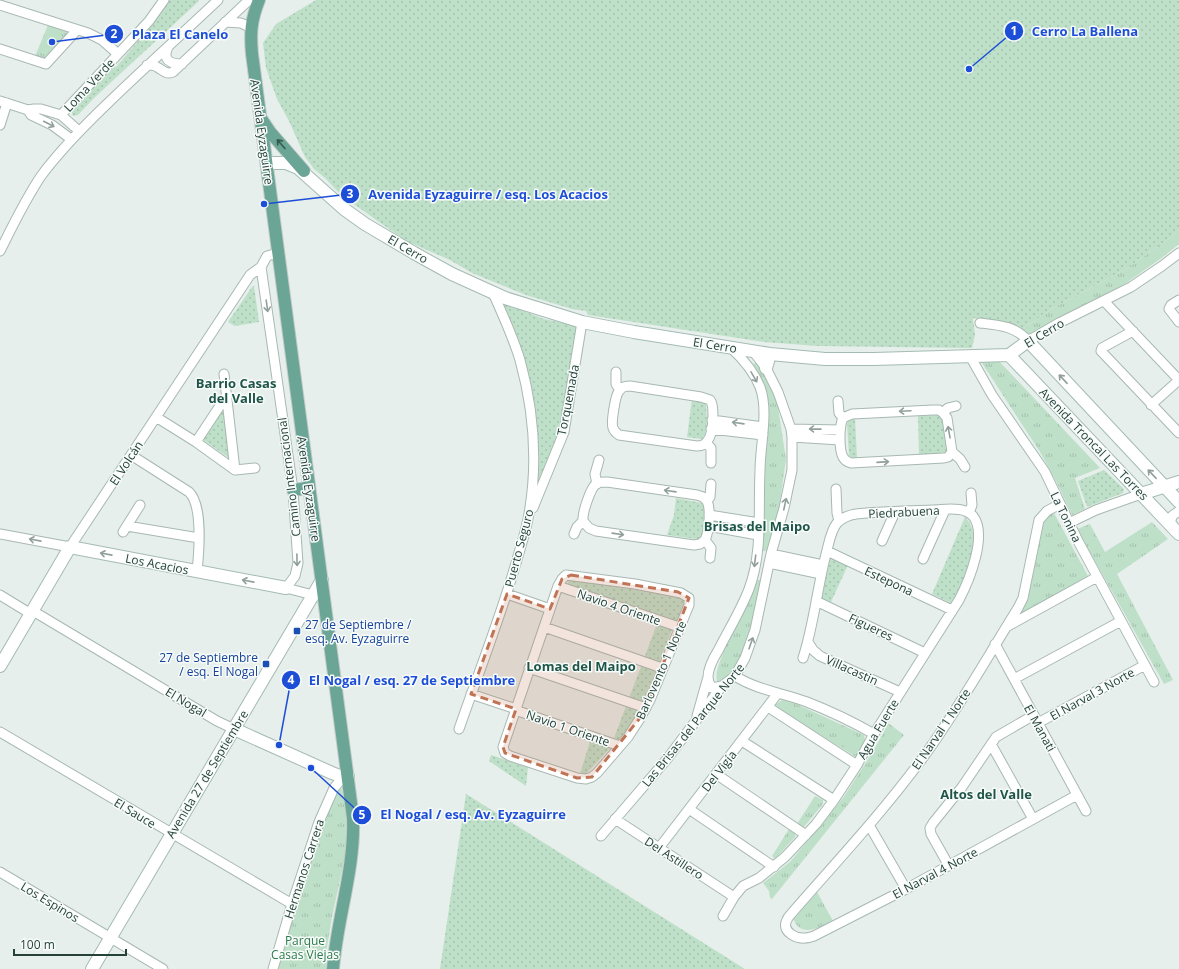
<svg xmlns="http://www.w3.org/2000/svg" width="1179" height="969" font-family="'Open Sans',sans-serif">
<defs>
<pattern id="grass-dots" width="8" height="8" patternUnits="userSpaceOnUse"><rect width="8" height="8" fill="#bfe0c8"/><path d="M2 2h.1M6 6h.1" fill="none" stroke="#a4c1ad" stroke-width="1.8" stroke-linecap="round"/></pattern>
<pattern id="park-tufts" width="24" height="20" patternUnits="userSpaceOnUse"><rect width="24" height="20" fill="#bfe0c8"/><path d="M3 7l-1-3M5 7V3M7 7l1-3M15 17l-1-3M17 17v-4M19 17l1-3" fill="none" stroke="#a4c1ad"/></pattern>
</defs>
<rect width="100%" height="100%" fill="#e6efeb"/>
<path fill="url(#grass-dots)" d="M167 0H199V1L94 98 78 115 73 116 71 111 114 66 116 67 151 26 164 8Z
M316 0H1179V229L1174 235 1126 269 1055 307 1022 329 973 318 975 335 972 348 818 346 764 342 588 315 586 311 572 309 526 295 472 273 450 260 406 241 341 195 325 178 314 169 305 157 289 121 277 99 266 68 263 43 276 24Z
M254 286 259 322 235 326 228 322 252 287Z
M501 302 544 319 577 326 560 432 537 498 538 453 535 406 523 353Z
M692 399 704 402 706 404C706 414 710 433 701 439L687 437Z
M225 403 232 460 202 439Z
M937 415 942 419 949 449 947 452 944 454 919 455 918 416Z
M855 418 857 458H852L849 456 847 424 849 419Z
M1104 470 1124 489 1123 493 1087 507 1078 481Z
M676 498 702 503 704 506 705 535 703 540 667 535 674 515Z
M965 517C987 538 963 583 951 603L932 594Z
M831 557 848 565 831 602 821 598Z
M569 579 680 597 685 600 677 622 567 586Z
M657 624 672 630 640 710 620 740 614 738Z
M591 738 613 745 586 774H580Z
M491 755 528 767 526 786 489 761Z
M466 794 745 969H440Z"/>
<path fill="url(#park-tufts)" d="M48 25 66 30 68 37 46 61 35 56Z
M1179 229V244L1163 257 1126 283 1034 333 1030 336 1022 329 1055 307 1126 269 1174 235Z
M997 359 1100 468 1075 478 1085 509 1072 515 1058 485 1040 452 980 360Z
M758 361 777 401 786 459 778 516 770 546 766 551H762L760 548 768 401 757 371 753 364Z
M1054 513 1089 578 1018 617C1038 587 1031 547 1047 516Z
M1152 522 1168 539 1117 574 1173 680 1164 684 1077 529 1090 524 1105 552Z
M756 580H763C756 612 753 642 733 669 729 675 725 682 717 681 712 666 743 614 751 598 753 593 754 586 756 580Z
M782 700 794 703 864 735 865 741 856 757 777 708 776 704Z
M887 722 904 735 772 899 770 898 769 891 763 883 790 862 843 798 872 753 885 730Z
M340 787 342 790 346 810V852L332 917 327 947 326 969H277L306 868 327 807 339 788Z
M815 796 823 800V804L803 828 797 824Z
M789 829 795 833V837L775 859 772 856Z
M816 890 833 921C820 927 800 939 793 918Z"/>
<path fill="#bfe0c8" d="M847 730 863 741 855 753 839 743Z"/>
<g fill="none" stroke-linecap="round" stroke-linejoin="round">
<defs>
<path id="street" d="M0 5 88 33 102 40 118 54
M225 22 241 23 251 28
M168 47C162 60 170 64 182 64
M0 49 46 64 77 30
M147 65C150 65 154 65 157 67 163 70 166 75 173 72L249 0
M0 101 28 110 34 109H41L61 115 79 131
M28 110 31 115 52 125 71 139
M61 115 149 21 164 0
M0 125 7 103
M0 251C13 225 25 200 41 176 61 149 83 127 107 104 143 69 181 35 218 0
M278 253 267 256 261 267 293 490 298 563 295 576 286 588
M1179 300 1171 305 1169 309 1179 322
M1104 301 1179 380
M980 323C998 325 1016 326 1028 341L1059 323 1131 287 1162 266 1179 253
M1133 331 1102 348 1101 351 1179 433
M970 356 992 395 1045 472 1078 541 1154 682
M616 372V384L620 390
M224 374 235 470
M630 386 701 397 710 400C715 406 713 434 708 440 706 444 702 446 697 446L619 435C616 433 614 431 613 428 611 423 615 396 619 391 621 387 625 386 630 386Z
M838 401 839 413 843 418
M1151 405 1179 380
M943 413 947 418 952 452 960 459 965 467
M943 413 948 408 956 406
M156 417 196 442 235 470
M843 418C839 426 839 450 843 457 845 461 847 462 851 463L944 458 948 457 952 452
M843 418 852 414 933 410H939L943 413
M712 420 763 427
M711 429 763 435
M791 429 840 430
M792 437 840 440
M196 442 227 395
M706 443 711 448V463
M131 455 189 492C203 505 199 553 197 571
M235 470 255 468
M597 484 595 474 599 460
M836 489 837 513 839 521
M1060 504 1047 511 1039 520 1023 598 1018 608C988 656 960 706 927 752 886 809 837 861 791 914 789 916 787 919 786 922 783 932 796 939 805 938 808 938 811 937 814 936L906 889 1077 795
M533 508 564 432 582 322
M969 513 972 505 971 493
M709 515 759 523
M583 521C582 514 590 488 597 483 600 482 603 482 607 482L697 495 703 497 707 501
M583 521 589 528 596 531 694 545 700 544 705 540
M1069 523 1096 510 1141 494
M1170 525 1172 516 1179 511
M127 526 199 538
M708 526 758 535
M123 532 140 505
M0 534 70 547 250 275 261 267
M574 534 577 527 583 521
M705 540C709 532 711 509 707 501L710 497 711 484
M705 540 711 548 710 558
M882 541 895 512
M827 551 952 610
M771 554 823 565
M923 559 945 510
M769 563 821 574
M566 575 635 584 681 593 689 598V605L650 700 639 720 628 737 597 773 592 777 586 779 577 778 510 756 505 753 503 747 558 586 562 579Z
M558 586 679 627
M286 588 313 595
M507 594 550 609
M0 595 31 614
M816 601 925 653
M33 611 217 721 234 729
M1008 626 1097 577
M544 627 662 668
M808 642 813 650 820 656 900 692
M995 644 1086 811
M529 668 646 708
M735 676C757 690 783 693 807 702 830 711 853 722 874 734
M1014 679 1121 621
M722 686 712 688C709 684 708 681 708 677 708 667 714 657 719 649 729 629 741 610 749 589 763 552 758 510 760 471 760 445 769 411 760 387 754 372 742 358 731 348
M471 694 516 709
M768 707 857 765
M515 710 620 746
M697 716 708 677
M1038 723 1145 665
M459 729C478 674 500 619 516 563 520 549 525 534 528 519 538 467 534 411 520 360 513 337 503 315 493 293
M0 732 292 904
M742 741 834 800
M991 744 1033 819
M716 774 806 835
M689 809 774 867
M615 819 734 897
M869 825 906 889
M601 836 667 759 722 686 735 676 745 658 755 630 771 554 784 508 792 470V437L791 429 778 392 766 368 753 351
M659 848 778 693
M949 866 931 834 930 828 933 823 962 787 996 737 1034 715
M0 872 163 969
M723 916 734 897 743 886 759 878 785 857 816 824 834 800 857 765 874 734 959 600C969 581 988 535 973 516 971 514 968 512 965 511 955 507 942 510 932 510 907 511 881 511 856 514 849 515 842 518 837 523 830 532 829 544 826 554 817 589 814 624 803 658
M273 969 292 904 319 822 334 788 339 782 348 776"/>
<path id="secondary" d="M267 163H286L298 168 344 209 365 224 414 253 452 274 505 298 582 322 634 332 770 354 825 359H874L1009 355 1028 341 1179 502
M1009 355 1179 534
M766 368 770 354
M1141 494 1179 482
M0 666 70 547 286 588
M234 729 332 773 340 776H348
M92 969 322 580"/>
<path id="primary" d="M259 0C251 20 250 33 252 54L353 818C355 869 337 918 333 969
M262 120 270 132 304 171
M293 490 309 488"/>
</defs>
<use href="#street" stroke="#a8b8b2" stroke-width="11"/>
<use href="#secondary" stroke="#a4bbb3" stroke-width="14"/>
<use href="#primary" stroke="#c2cac8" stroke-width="14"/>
<use href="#street" stroke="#fff" stroke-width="9"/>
<use href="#secondary" stroke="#fff" stroke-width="12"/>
<use href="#primary" stroke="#6aa596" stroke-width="12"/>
</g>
<defs><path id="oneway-shaft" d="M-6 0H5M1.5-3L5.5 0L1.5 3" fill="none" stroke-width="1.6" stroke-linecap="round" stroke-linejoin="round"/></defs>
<g stroke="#92a09c">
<use href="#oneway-shaft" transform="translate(49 124) rotate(27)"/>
<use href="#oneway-shaft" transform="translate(267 306) rotate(82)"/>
<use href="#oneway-shaft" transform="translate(754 377) rotate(60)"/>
<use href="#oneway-shaft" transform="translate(1063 379) rotate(-133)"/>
<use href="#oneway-shaft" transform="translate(905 411) rotate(177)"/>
<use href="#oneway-shaft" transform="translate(738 423) rotate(-172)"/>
<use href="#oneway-shaft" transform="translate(815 429) rotate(-179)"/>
<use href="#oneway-shaft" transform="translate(949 432) rotate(-100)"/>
<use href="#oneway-shaft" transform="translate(883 462) rotate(-4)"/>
<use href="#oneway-shaft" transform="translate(1152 474) rotate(-133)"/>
<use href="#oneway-shaft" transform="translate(670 491) rotate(-172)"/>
<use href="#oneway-shaft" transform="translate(785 504) rotate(-78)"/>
<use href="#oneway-shaft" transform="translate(618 534) rotate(8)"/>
<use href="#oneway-shaft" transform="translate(35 540) rotate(-169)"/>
<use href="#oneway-shaft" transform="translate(106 554) rotate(-169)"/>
<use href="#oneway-shaft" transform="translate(297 560) rotate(89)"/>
<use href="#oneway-shaft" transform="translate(755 561) rotate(97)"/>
<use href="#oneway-shaft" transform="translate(248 581) rotate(-169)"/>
<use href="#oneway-shaft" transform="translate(751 643) rotate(-71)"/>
</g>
<use stroke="#365b51" href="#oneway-shaft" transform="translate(281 144) rotate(-131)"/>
<path fill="#c07456" fill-opacity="0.2" stroke="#c07456" stroke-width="3" stroke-dasharray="8 5" stroke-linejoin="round" d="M571 575 678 592 689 598 644 713 592 777 577 778 505 753 503 747 516 709 471 694 507 594 550 609 562 579Z"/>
<g fill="#1a4fb4" stroke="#f7fbf9" stroke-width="1.5">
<rect x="293" y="627" width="8" height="8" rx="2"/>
<rect x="262" y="660" width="8" height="8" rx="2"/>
</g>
<g text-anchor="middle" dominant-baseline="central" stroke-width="3" stroke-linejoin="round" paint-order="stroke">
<g font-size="12" fill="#24423a" stroke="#f7fbf9">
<text transform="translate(89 85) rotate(-47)">Loma Verde</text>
<text transform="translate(262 132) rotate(82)">Avenida Eyzaguirre</text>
<text transform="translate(408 249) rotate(30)">El Cerro</text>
<text transform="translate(1044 333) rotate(-31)">El Cerro</text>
<text transform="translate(715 345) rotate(9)">El Cerro</text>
<text transform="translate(568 400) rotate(-79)">Torquemada</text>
<text transform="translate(1094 444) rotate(46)">Avenida Troncal Las Torres</text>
<text transform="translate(126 463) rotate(-57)">El Volcán</text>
<text transform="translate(289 477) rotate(-97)">Camino Internacional</text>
<text transform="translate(309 489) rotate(82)">Avenida Eyzaguirre</text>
<text transform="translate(904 512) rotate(-3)">Piedrabuena</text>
<text transform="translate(1066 517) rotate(64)">La Tonina</text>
<text transform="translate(519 548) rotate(-75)">Puerto Seguro</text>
<text transform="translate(157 564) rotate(11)">Los Acacios</text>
<text transform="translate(889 581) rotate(25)">Estepona</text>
<text transform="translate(619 607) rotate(19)">Navio 4 Oriente</text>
<text transform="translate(871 627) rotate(25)">Figueres</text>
<text transform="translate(661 670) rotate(-66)">Barlovento 1 Norte</text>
<text transform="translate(852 670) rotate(24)">Villacastin</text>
<text transform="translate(1092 694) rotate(-29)">El Narval 3 Norte</text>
<text transform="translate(186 702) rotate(31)">El Nogal</text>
<text transform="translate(693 725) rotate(-51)">Las Brisas del Parque Norte</text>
<text transform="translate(568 728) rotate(19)">Navio 1 Oriente</text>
<text transform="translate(1040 728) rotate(61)">El Manati</text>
<text transform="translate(878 729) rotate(-59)">Agua Fuerte</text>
<text transform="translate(941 729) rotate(-56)">El Narval 1 Norte</text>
<text transform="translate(719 771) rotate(-52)">Del Vigía</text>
<text transform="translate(207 774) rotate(-59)">Avenida 27 de Septiembre</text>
<text transform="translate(135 813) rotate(31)">El Sauce</text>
<text transform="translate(674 858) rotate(33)">Del Astillero</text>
<text transform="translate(304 869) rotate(-72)">Hermanos Carrera</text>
<text transform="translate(935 873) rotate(-28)">El Narval 4 Norte</text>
<text transform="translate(50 902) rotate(31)">Los Espinos</text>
</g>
<g font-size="12" fill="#164399" stroke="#f7fbf9" text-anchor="start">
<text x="305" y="624">27 de Septiembre /<tspan x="305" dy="14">esq. Av. Eyzaguirre</tspan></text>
<text x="258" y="657" text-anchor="end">27 de Septiembre<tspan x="258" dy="14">/ esq. El Nogal</tspan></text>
</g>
<g font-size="12" fill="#2d7a4b" stroke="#f7fbf9">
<text x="305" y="940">Parque<tspan x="305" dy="14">Casas Viejas</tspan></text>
</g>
<g font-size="13" font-weight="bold" fill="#1f5548" stroke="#f7fbf9">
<text x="236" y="383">Barrio Casas<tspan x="236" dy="15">del Valle</tspan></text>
<text x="757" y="526">Brisas del Maipo</text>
<text x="581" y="666">Lomas del Maipo</text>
<text x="986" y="794">Altos del Valle</text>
</g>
</g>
<path fill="none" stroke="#1d4ed8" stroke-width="1.5" d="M969 69L1014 31M52 42L114 34M264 204L350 194M279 745L291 680M311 768L362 815"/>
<g fill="#1d4ed8" stroke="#f7fbf9" stroke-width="1.5">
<circle cx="969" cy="69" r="4"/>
<circle cx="52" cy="42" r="4"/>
<circle cx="264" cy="204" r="4"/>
<circle cx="279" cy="745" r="4"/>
<circle cx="311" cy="768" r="4"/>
<circle cx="1014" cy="31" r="10"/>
<circle cx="114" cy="34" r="10"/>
<circle cx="350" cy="194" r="10"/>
<circle cx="291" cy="680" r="10"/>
<circle cx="362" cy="815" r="10"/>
</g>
<g font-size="12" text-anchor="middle" font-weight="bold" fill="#fff">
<text x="1014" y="35">1</text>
<text x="114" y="38">2</text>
<text x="350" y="198">3</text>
<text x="291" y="684">4</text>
<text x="362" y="819">5</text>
</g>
<g font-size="13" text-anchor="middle" font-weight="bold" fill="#1d4ed8" stroke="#f7fbf9" stroke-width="3" stroke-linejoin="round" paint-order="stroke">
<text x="1085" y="36">Cerro La Ballena</text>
<text x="180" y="39">Plaza El Canelo</text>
<text x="488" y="199">Avenida Eyzaguirre / esq. Los Acacios</text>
<text x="412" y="685">El Nogal / esq. 27 de Septiembre</text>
<text x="473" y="819">El Nogal / esq. Av. Eyzaguirre</text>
</g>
<path d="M14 949v6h112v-6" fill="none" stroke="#24423a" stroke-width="2"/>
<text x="20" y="949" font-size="12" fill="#24423a" stroke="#f7fbf9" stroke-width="3" paint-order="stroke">100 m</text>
</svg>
